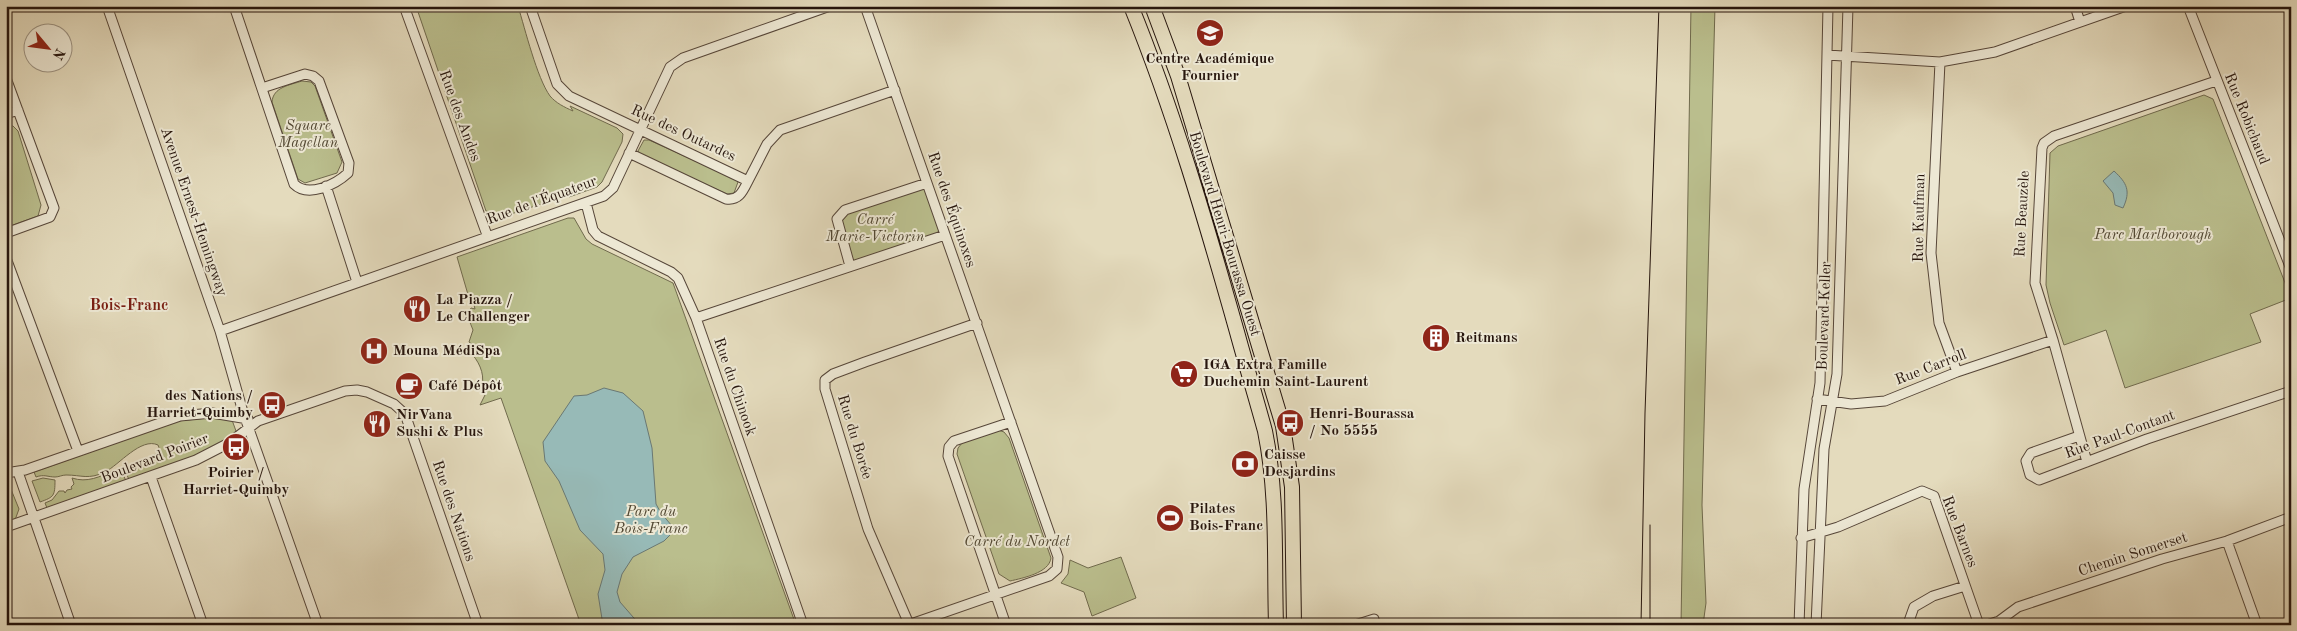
<svg xmlns="http://www.w3.org/2000/svg" width="2297" height="631" font-family="'Old Standard TT',serif">
<rect width="100%" height="100%" fill="#e4dbbd"/>
<filter id="stains"><feTurbulence type="fractalNoise" baseFrequency=".004" numOctaves="4"/><feColorMatrix values="0 0 0 0 .2 0 0 0 0 .09 0 0 0 0 .02 0 0 0 .5 -.17"/></filter>
<radialGradient id="worn" r=".72"><stop offset=".6" stop-color="#630" stop-opacity="0"/><stop offset="1" stop-color="#630" stop-opacity=".3"/></radialGradient>
<path fill="#babe8d" stroke="#706a4d" d="M416 6H518C525 29 537 78 550 96 556 103 564 107 573 111L570 106 617 128 623 134 622 142 602 182 597 187 569 197 568 195 502 217 486 211Z
M1691 6H1715L1702 505 1706 603 1703 625H1681Z
M302 81 311 82 315 86 342 162 337 173 305 183 298 179 272 102C273 87 290 85 302 81Z
M2204 95 2213 99 2291 298 2250 314 2261 342 2125 388 2106 330 2064 345 2050 303 2046 285 2050 153 2058 146Z
M6 124 13 126 18 131 41 205 38 216 13 225 6 224Z
M644 140H649L735 179 738 182 734 193 727 194 640 155 638 151Z
M927 183 945 235 850 266 837 219 845 210Z
M568 218H574L586 239 592 244 673 283 796 625H581L501 398 480 405 488 389 482 385C485 373 478 360 470 352L473 345 469 342 473 330C470 322 466 316 471 308L475 309 473 301 469 298 457 257Z
M207 418 232 420 236 431C218 454 157 470 129 480L126 472C134 457 151 462 160 450L158 445C141 437 119 465 105 472 88 480 82 475 66 475 62 475 59 477 55 477 48 477 44 474 36 477L34 472 178 421Z
M998 430 1004 432 1009 438 1051 558C1049 573 1023 578 1010 581L999 574 957 454 958 448 962 443Z
M114 470 122 472 126 481 47 508 45 503 52 500 59 491H64L65 493 67 490 72 489 71 487 74 484 72 478C87 483 100 477 114 470Z
M6 477 19 509 15 520 6 523Z
M43 478 55 480C55 496 54 497 40 502L32 481Z
M1121 557 1136 598 1092 616 1084 592 1061 583 1068 574 1070 560 1088 568Z"/>
<path fill="#97bab7" stroke="#6a7873" d="M2114 171C2127 183 2131 191 2123 208L2115 205 2113 193 2103 181Z
M604 388 623 393 643 411 652 448 656 504 661 513 672 526 671 534 664 541 633 557 622 574 617 592 620 602 640 625H603L598 594 605 570 603 554 580 530 559 481 545 461 543 442 574 396 587 395Z"/>
<g fill="none" stroke-linecap="round" stroke-linejoin="round">
<defs>
<path id="street" d="M107 6 220 331 243 412 318 625
M234 6 294 184C308 198 335 185 348 173L349 163 319 81 313 76 305 74 262 88
M404 6 487 235
M530 6 557 84 569 96 748 181C743 191 739 201 726 199L629 153
M865 6 1058 557 1057 569 1049 576 908 625
M2075 6 2080 22
M2188 6 2291 269
M1827 55 1940 62 1995 52 2126 6
M1940 62 1931 253 1939 323 1957 372
M6 78 54 208 50 217 6 233
M6 114 18 110
M748 181 767 144 780 130 895 90
M326 186 357 282
M586 203 593 230 598 236 671 272 678 278 696 318 803 625
M6 258 78 451
M850 266 837 219 845 210 927 183
M696 318 945 235
M220 331 604 196 613 188 670 67 683 58 830 6
M1817 399 1851 404 1885 401 1957 372 2053 340
M2079 436 2031 453 2026 461 2030 475 2039 480 2147 439 2291 391
M2087 462 2053 340 2035 283 2042 148 2044 143 2054 136 2216 81
M18 472 71 625
M6 473 25 470 180 416 212 413 248 419
M151 477 203 625
M6 527 196 460 229 443 258 421 345 391 357 390 367 392 394 404 405 414 478 625
M1801 538 1838 527 1922 491 1934 496 1979 625
M2227 541 2257 625
M909 624 868 529 825 389V380L833 374 865 362 977 323
M1006 625 948 456 949 447 954 441 1011 422
M1355 625 1374 619
M1799 625 1804 489 1820 383 1828 6
M1816 625 1824 449 1837 374 1848 6
M1910 625 1909 621 1914 607 1933 596 1965 586
M1987 625 1999 621 2018 607 2162 559 2227 541 2291 517"/>
<path id="primary" d="M1131 6C1174 112 1206 222 1237 332 1246 365 1256 398 1265 431 1278 495 1274 560 1276 625
M1152 6 1178 76 1283 426 1292 487 1294 625"/>
</defs>
<use href="#street" stroke="#564639" stroke-width="11"/>
<use href="#primary" stroke="#26150d" stroke-width="16"/>
<use href="#street" stroke="#ede8d4" stroke-width="9"/>
<use href="#primary" stroke="#e4dbbd" stroke-width="14"/>
<path stroke="#26150d" stroke-width="1" d="M1650 525V625
M1641 625 1645 413 1659 6"/>
</g>
<defs>
<symbol id="school-disc" viewBox="-11 -11 22 22"><circle r="9.5" fill="#8f2418" stroke="#ede8d4"/><path d="M0-5L7-2L0 1L-7-2ZM-4 1L0 2.5L4 1V4Q0 6-4 4Z" fill="#fff"/></symbol>
<symbol id="restaurant-disc" viewBox="-11 -11 22 22"><circle r="9.5" fill="#8f2418" stroke="#ede8d4"/><path d="M-5-6h1v4h1v-4h1v4h1v-4h1v5L-1.5 .5V6h-2V.5L-5-1ZM5-6V6H3V1.5H1.5Q1.5-4 5-6Z" fill="#fff"/></symbol>
<symbol id="building-disc" viewBox="-11 -11 22 22"><circle r="9.5" fill="#8f2418" stroke="#ede8d4"/><path d="M-4-6H4V6H1V3H-1V6H-4ZM-2.5-4.3h1.7v1.8h-1.7ZM.8-4.3h1.7v1.8H.8ZM-2.5-1h1.7V.8h-1.7ZM.8-1h1.7V.8H.8Z" fill="#fff"/></symbol>
<symbol id="hospital-disc" viewBox="-11 -11 22 22"><circle r="9.5" fill="#8f2418" stroke="#ede8d4"/><path d="M-5-5h3v3.5h4V-5h3V5h-3V1.5h-4V5h-3Z" fill="#fff"/></symbol>
<symbol id="supermarket-disc" viewBox="-11 -11 22 22"><circle r="9.5" fill="#8f2418" stroke="#ede8d4"/><path d="M-6-5.5h2.5l.6 2H6L4.5 2H-2.5L-4.4-4H-6ZM-1.5 3.2a1.3 1.3 0 1 0 .1 0ZM3 3.2a1.3 1.3 0 1 0 .1 0Z" fill="#fff"/></symbol>
<symbol id="cafe-disc" viewBox="-11 -11 22 22"><circle r="9.5" fill="#8f2418" stroke="#ede8d4"/><path d="M-5.5-4.5H6V0H3Q3 3.5 0 3.5H-2.5Q-5.5 3.5-5.5 0ZM3-3.2v2h1.7v-2ZM-6 4.5H4V6H-6Z" fill="#fff"/></symbol>
<symbol id="bus-disc" viewBox="-11 -11 22 22"><circle r="9.5" fill="#8f2418" stroke="#ede8d4"/><path d="M-5-6H5V4H4V6H2V4H-2V6H-4V4H-5ZM-3.5-4V0h7V-4ZM-3.5 1.2v1.5H-2V1.2ZM2 1.2v1.5H3.5V1.2Z" fill="#fff"/></symbol>
<symbol id="bank-disc" viewBox="-11 -11 22 22"><circle r="9.5" fill="#8f2418" stroke="#ede8d4"/><path d="M-6-4H6V4H-6ZM0-2.3a2.3 2.3 0 1 0 0 4.6a2.3 2.3 0 1 0 0-4.6Z" fill="#fff"/></symbol>
<symbol id="stadium-disc" viewBox="-11 -11 22 22"><circle r="9.5" fill="#8f2418" stroke="#ede8d4"/><path d="M0-5a6.5 5 0 1 0 0 10a6.5 5 0 1 0 0-10ZM-3.5-1.8h7v3.6h-7Z" fill="#fff"/></symbol>
</defs>
<g fill-rule="evenodd">
<use href="#school-disc" x="1194" y="17" width="32" height="32"/>
<use href="#restaurant-disc" x="401" y="293" width="32" height="32"/>
<use href="#building-disc" x="1420" y="322" width="32" height="32"/>
<use href="#hospital-disc" x="358" y="335" width="32" height="32"/>
<use href="#supermarket-disc" x="1168" y="358" width="32" height="32"/>
<use href="#cafe-disc" x="393" y="370" width="32" height="32"/>
<use href="#bus-disc" x="256" y="389" width="32" height="32"/>
<use href="#bus-disc" x="1274" y="407" width="32" height="32"/>
<use href="#restaurant-disc" x="361" y="408" width="32" height="32"/>
<use href="#bus-disc" x="220" y="431" width="32" height="32"/>
<use href="#bank-disc" x="1229" y="448" width="32" height="32"/>
<use href="#stadium-disc" x="1154" y="502" width="32" height="32"/>
</g>
<g text-anchor="middle" dominant-baseline="central" stroke-width="4" stroke-linejoin="round" paint-order="stroke">
<g font-size="15" font-weight="bold" fill="#26150d" stroke="#ede8d4" text-anchor="start">
<text x="1210" y="59" text-anchor="middle">Centre Académique<tspan x="1210" dy="17">Fournier</tspan></text>
<text x="436" y="300">La Piazza /<tspan x="436" dy="17">Le Challenger</tspan></text>
<text x="1455" y="338">Reitmans</text>
<text x="393" y="351">Mouna MédiSpa</text>
<text x="1203" y="365">IGA Extra Famille<tspan x="1203" dy="17">Duchemin Saint-Laurent</tspan></text>
<text x="428" y="386">Café Dépôt</text>
<text x="253" y="396" text-anchor="end">des Nations /<tspan x="253" dy="17">Harriet-Quimby</tspan></text>
<text x="1309" y="414">Henri-Bourassa<tspan x="1309" dy="17">/ No 5555</tspan></text>
<text x="396" y="415">NirVana<tspan x="396" dy="17">Sushi &amp; Plus</tspan></text>
<text x="1264" y="455">Caisse<tspan x="1264" dy="17">Desjardins</tspan></text>
<text x="236" y="473" text-anchor="middle">Poirier /<tspan x="236" dy="17">Harriet-Quimby</tspan></text>
<text x="1189" y="509">Pilates<tspan x="1189" dy="17">Bois-Franc</tspan></text>
</g>
<g font-size="15" fill="#26150d" stroke="#ede8d4">
<text transform="translate(459 116) rotate(70)">Rue des Andes</text>
<text transform="translate(2246 119) rotate(68)">Rue Robichaud</text>
<text transform="translate(683 134) rotate(25)">Rue des Outardes</text>
<text transform="translate(542 201) rotate(-20)">Rue de l'Équateur</text>
<text transform="translate(951 210) rotate(71)">Rue des Équinoxes</text>
<text transform="translate(193 212) rotate(71)">Avenue Ernest-Hemingway</text>
<text transform="translate(2023 214) rotate(-87)">Rue Beauzèle</text>
<text transform="translate(1920 218) rotate(-89)">Rue Kaufman</text>
<text transform="translate(1224 234) rotate(73)">Boulevard Henri-Bourassa Ouest</text>
<text transform="translate(1825 316) rotate(-88)">Boulevard Keller</text>
<text transform="translate(1931 368) rotate(-21)">Rue Carroll</text>
<text transform="translate(734 387) rotate(71)">Rue du Chinook</text>
<text transform="translate(2120 435) rotate(-20)">Rue Paul-Contant</text>
<text transform="translate(854 437) rotate(73)">Rue du Borée</text>
<text transform="translate(155 459) rotate(-21)">Boulevard Poirier</text>
<text transform="translate(453 511) rotate(71)">Rue des Nations</text>
<text transform="translate(1959 532) rotate(69)">Rue Barnes</text>
<text transform="translate(2133 555) rotate(-18)">Chemin Somerset</text>
</g>
<g font-size="15" font-style="italic" fill="#524833" stroke="#ede8d4">
<text x="308" y="126">Square<tspan x="308" dy="17">Magellan</tspan></text>
<text x="875" y="220">Carré<tspan x="875" dy="17">Marie-Victorin</tspan></text>
<text x="2153" y="235">Parc Marlborough</text>
<text x="651" y="512">Parc du<tspan x="651" dy="17">Bois-Franc</tspan></text>
<text x="1017" y="542">Carré du Nordet</text>
</g>
<g font-size="16" font-weight="bold" fill="#7a1f14" stroke="#ede8d4">
<text x="129" y="306">Bois-Franc</text>
</g>
</g>
<rect width="2297" height="631" fill="none" stroke="#e4dbbd" stroke-width="25"/>
<rect x="8" y="8" width="2282" height="616" fill="none" stroke="#26150d" stroke-width="2.5"/>
<rect x="12" y="12" width="2272" height="606" fill="none" stroke="#26150d"/>
<g transform="translate(48 48) rotate(119)"><circle r="24" fill="#ede8d4" stroke="#9d9484"/>
<path d="M0-4L9 19L0 12L-9 19Z" fill="#8f2418"/>
<text y="-8" font-size="14" font-weight="bold" text-anchor="middle" fill="#26150d">N</text>
</g>
<rect width="100%" height="100%" filter="url(#stains)"/>
<rect width="100%" height="100%" fill="url(#worn)"/>
</svg>
